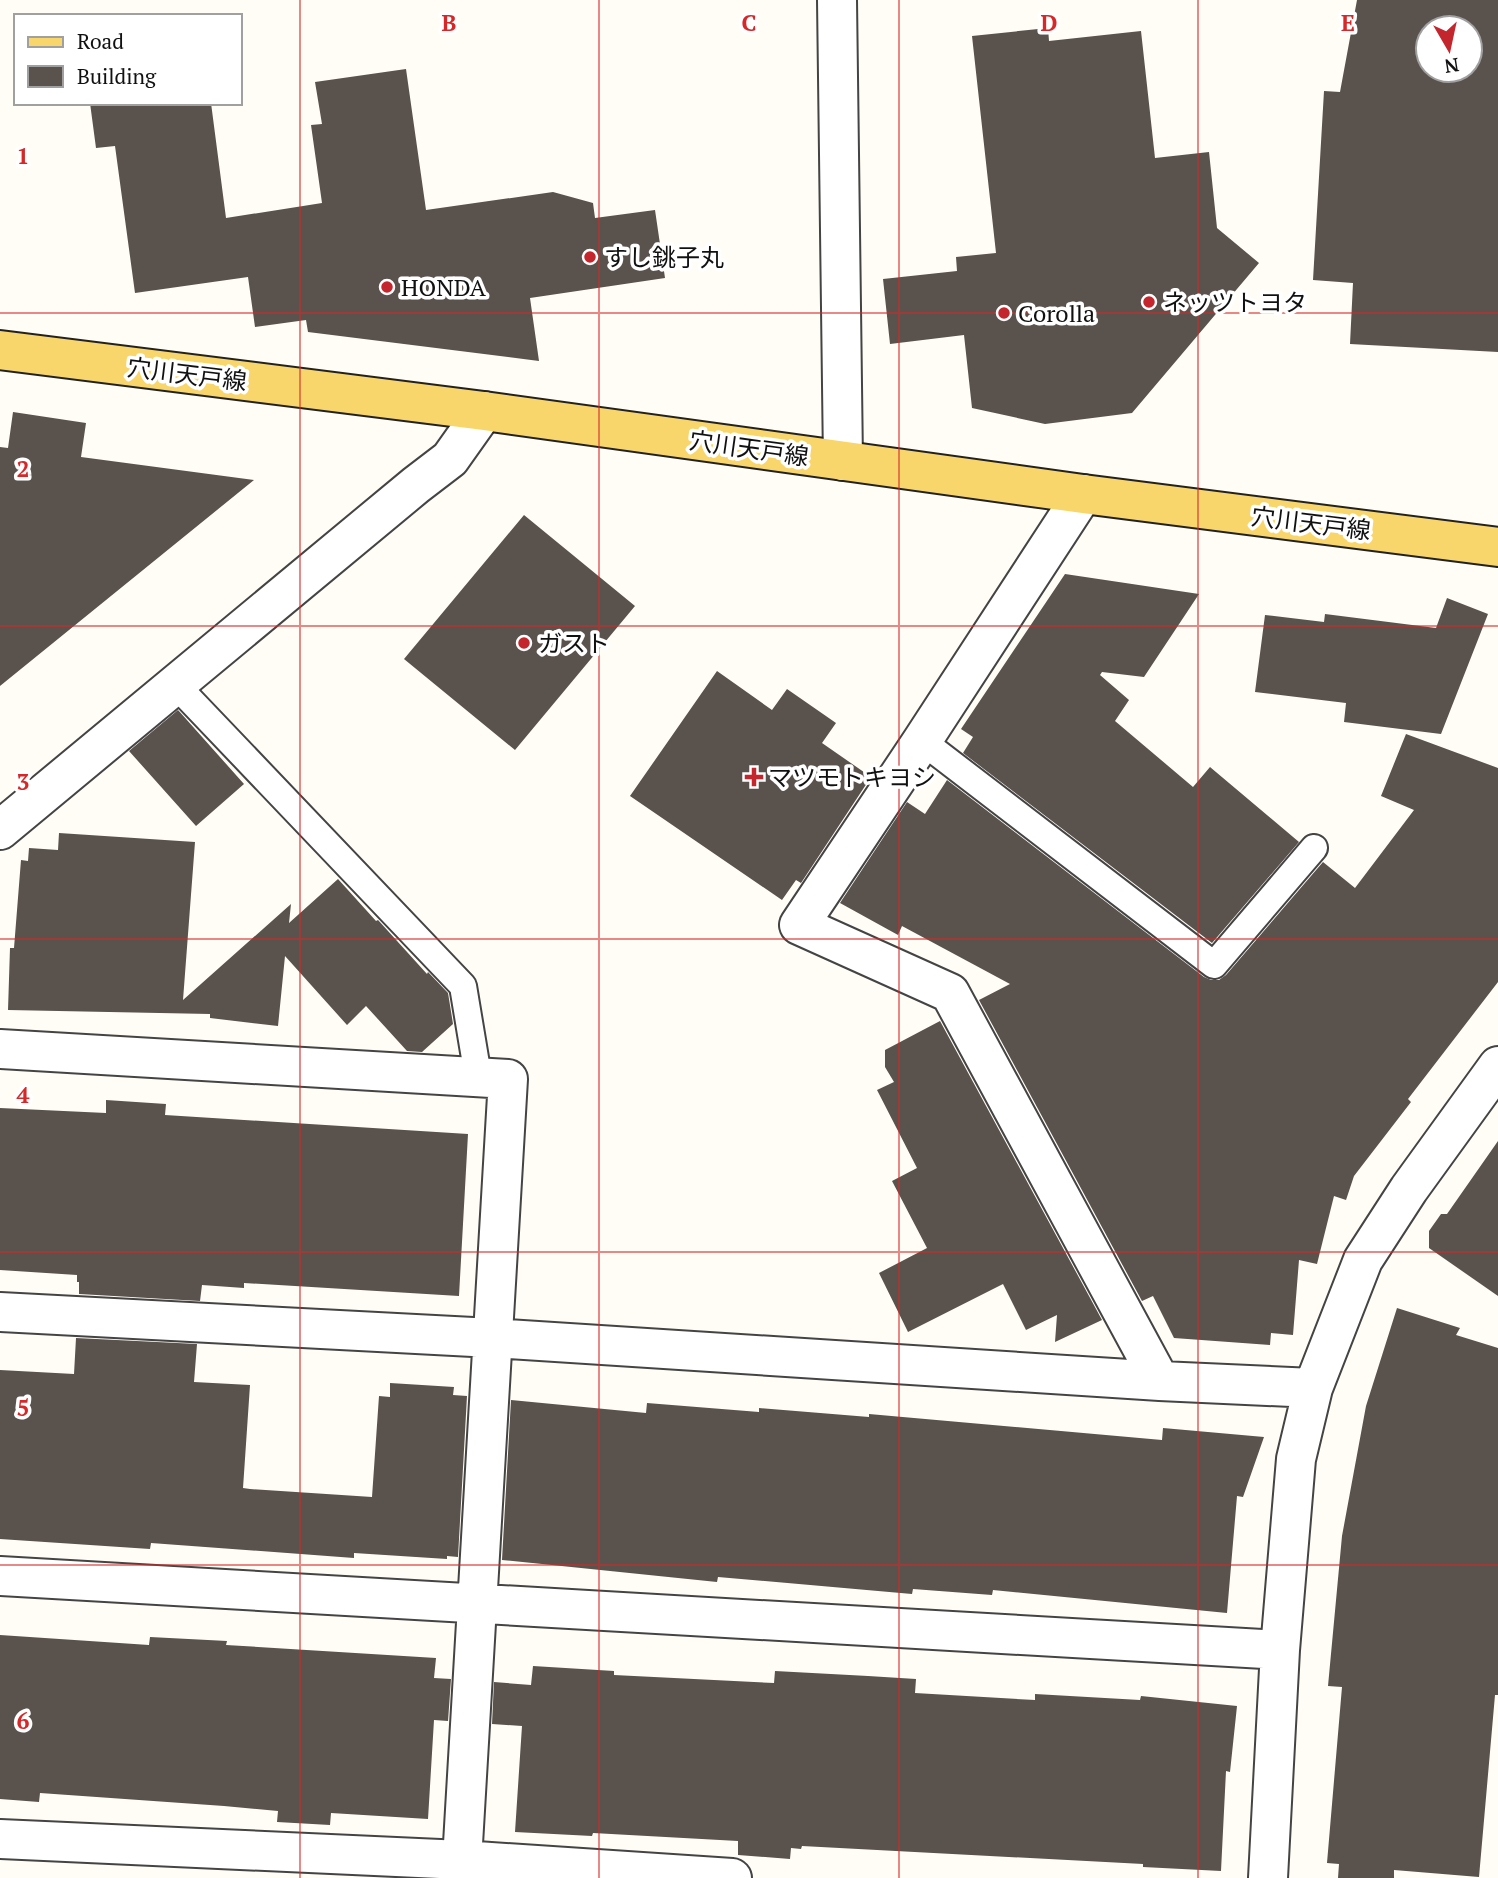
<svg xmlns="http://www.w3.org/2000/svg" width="1498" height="1878" font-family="'PT Serif','Noto Sans JP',serif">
<rect width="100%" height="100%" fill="#fffdf5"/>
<path fill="#5a524d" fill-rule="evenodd" d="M1357 0H1498V352L1350 344 1353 283 1313 280 1324 91 1340 92ZM1428 28H1470V70H1428Z
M1048 28 1049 41 1141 31 1155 158 1209 152 1217 228 1259 263 1132 413 1045 424 972 408 964 335 890 344 883 279 957 271 956 257 996 253 972 36Z
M406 69 426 210 553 192 593 203 595 218 655 210 665 278 530 298 539 361 308 332 306 320 255 327 248 277 135 293 115 146 96 148 90 103H211L226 218 322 203 311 125 322 124 315 82Z
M13 412 86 423 81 457 254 480 0 686V447L8 448Z
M524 515 635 606 515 750 404 659Z
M1065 574 1199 594 1144 677 1102 672 1100 675 1129 700 1115 721 1193 787 1210 767 1299 842 1212 943 963 753 973 737 961 729Z
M1447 598 1488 614 1441 734 1344 722 1346 703 1255 692 1265 615 1324 622 1325 614 1436 628Z
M717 671 772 710 787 689 836 723 822 743 871 777 801 883 796 880 782 900 630 796Z
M178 710 244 784 196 826 129 751Z
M1406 734 1498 768V982L1408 1099 1411 1102 1354 1176 1346 1200 1334 1196 1317 1264 1299 1260 1293 1335 1271 1333 1270 1345 1174 1338 1153 1296 1142 1301 979 1000 1010 984 902 926 898 935 840 903 907 802 925 814 947 780 1204 977 1211 980H1219L1226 975 1323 862 1355 888 1414 810 1381 796Z
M59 833 195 842 183 1000 291 904 289 923 338 879 376 921 378 920 427 974 428 972 448 993 453 1024 422 1052 407 1051 366 1006 347 1025 285 956 278 1026 210 1018V1014L8 1010 10 948H14L21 860 28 861 29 848 58 850Z
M940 1021 1102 1320 1055 1342 1057 1315 1026 1330 1003 1284 908 1332 879 1273 927 1248 892 1181 917 1168 877 1090 894 1082 885 1067V1050Z
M106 1100 166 1104 165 1115 468 1134 459 1296 244 1283V1288L202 1285 200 1301 79 1294V1282H77V1275L0 1270V1108L106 1113Z
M1498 1141V1296L1429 1248V1231L1441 1214H1447Z
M1397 1308 1460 1328 1456 1335 1498 1348V1695H1495L1479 1877 1394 1870V1878H1338L1339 1864 1327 1863 1342 1687 1328 1686 1342 1536 1366 1406Z
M76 1338 197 1344 194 1382 250 1385 243 1488 250 1489 372 1497 379 1396 390 1397V1383L454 1387 453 1395 467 1396 458 1557 447 1556V1559L354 1553V1558L151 1543 150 1549 0 1539V1370L74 1374Z
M511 1400 646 1413 647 1403 759 1412V1408L869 1417V1414L1162 1440 1163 1428 1264 1437 1243 1497 1237 1496 1227 1613 993 1590 992 1595 913 1589 912 1594 718 1577 717 1582 502 1560Z
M0 1635 149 1645 150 1637 227 1641 226 1645 436 1658 434 1678 451 1679 448 1721 434 1720 428 1819 331 1813 330 1825 277 1822 278 1811 224 1806 40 1793 39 1802 0 1799Z
M533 1666 614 1671V1675L774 1683 775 1671 868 1676 916 1679 915 1693 1035 1700V1694L1140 1700 1141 1696 1237 1706 1230 1772 1226 1771 1221 1871 1143 1867V1864L802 1846 801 1849 791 1848 790 1859 738 1855V1841L593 1833 592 1836 515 1832 522 1726 492 1724 494 1682 531 1685Z"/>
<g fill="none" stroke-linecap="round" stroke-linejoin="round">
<defs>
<path id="lane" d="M175 684 463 986 478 1076
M922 741 1214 965 1314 848"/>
<path id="street" d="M837 0 843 461
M1083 494 922 741 799 925 950 993 1160 1381
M0 830 416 485 450 459 484 411
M0 1049 508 1079 461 1878
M0 1312 492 1338 1160 1381 1313 1388
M0 1576 1280 1650
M0 1839 462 1860 732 1878
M1268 1878 1280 1650 1296 1459 1313 1388 1363 1260 1409 1189 1498 1066"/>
<path id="primary" d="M0 350 484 411 1083 494 1498 547"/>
</defs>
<use href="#lane" stroke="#444" stroke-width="30"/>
<use href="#street" stroke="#444" stroke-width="42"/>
<use href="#primary" stroke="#222" stroke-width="42"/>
<use href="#lane" stroke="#fff" stroke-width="26"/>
<use href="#street" stroke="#fff" stroke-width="38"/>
<use href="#primary" stroke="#f9d66b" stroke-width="38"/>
</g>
<path fill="none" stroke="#d62828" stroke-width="2" stroke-opacity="0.55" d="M300 0V1878M599 0V1878M899 0V1878M1198 0V1878M0 313H1498M0 626H1498M0 939H1498M0 1252H1498M0 1565H1498"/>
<g fill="#c4262e" stroke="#fff" stroke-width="2.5">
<circle cx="590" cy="257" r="7"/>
<circle cx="387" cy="287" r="7"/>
<circle cx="1149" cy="302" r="7"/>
<circle cx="1004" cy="313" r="7"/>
<circle cx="524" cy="643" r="7"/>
<path d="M750.5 766.5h7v7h7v7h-7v7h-7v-7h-7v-7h7z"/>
</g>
<g text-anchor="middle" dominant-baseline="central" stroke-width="7" stroke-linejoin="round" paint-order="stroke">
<g font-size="24" fill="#111" stroke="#fff" text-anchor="start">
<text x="604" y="257">すし銚子丸</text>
<text x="401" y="287">HONDA</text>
<text x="1163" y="302">ネッツトヨタ</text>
<text x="1018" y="313">Corolla</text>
<text x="538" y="643">ガスト</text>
<text x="768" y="777">マツモトキヨシ</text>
</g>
<g font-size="24" fill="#111" stroke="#fff">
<text transform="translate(187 374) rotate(7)">穴川天戸線</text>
<text transform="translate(749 448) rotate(8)">穴川天戸線</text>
<text transform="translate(1311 523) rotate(7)">穴川天戸線</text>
</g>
</g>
<g font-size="23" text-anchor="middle" font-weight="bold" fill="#d62828" stroke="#fff" stroke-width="7" stroke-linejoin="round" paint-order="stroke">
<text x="449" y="31">B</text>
<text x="749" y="31">C</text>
<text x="1049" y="31">D</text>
<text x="1348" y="31">E</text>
<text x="23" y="164">1</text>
<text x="23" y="477">2</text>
<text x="23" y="790">3</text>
<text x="23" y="1103">4</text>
<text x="23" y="1416">5</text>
<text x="23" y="1729">6</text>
</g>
<rect x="14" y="14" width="228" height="91" fill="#ffffff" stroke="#a0a0a0" stroke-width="2"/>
<rect x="28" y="37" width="35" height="10" fill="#f9d66b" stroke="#a0a0a0" stroke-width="2"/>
<text x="77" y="49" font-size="21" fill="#111111">Road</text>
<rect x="28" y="66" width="35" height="21" fill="#5a524d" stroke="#a0a0a0" stroke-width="2"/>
<text x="77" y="84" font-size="21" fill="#111111">Building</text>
<g transform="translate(1449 49) rotate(171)"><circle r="33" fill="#ffffff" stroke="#a0a0a0" stroke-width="2"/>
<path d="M0-5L12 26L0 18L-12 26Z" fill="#c4262e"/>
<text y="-10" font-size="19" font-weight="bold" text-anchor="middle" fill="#111111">N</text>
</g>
</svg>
